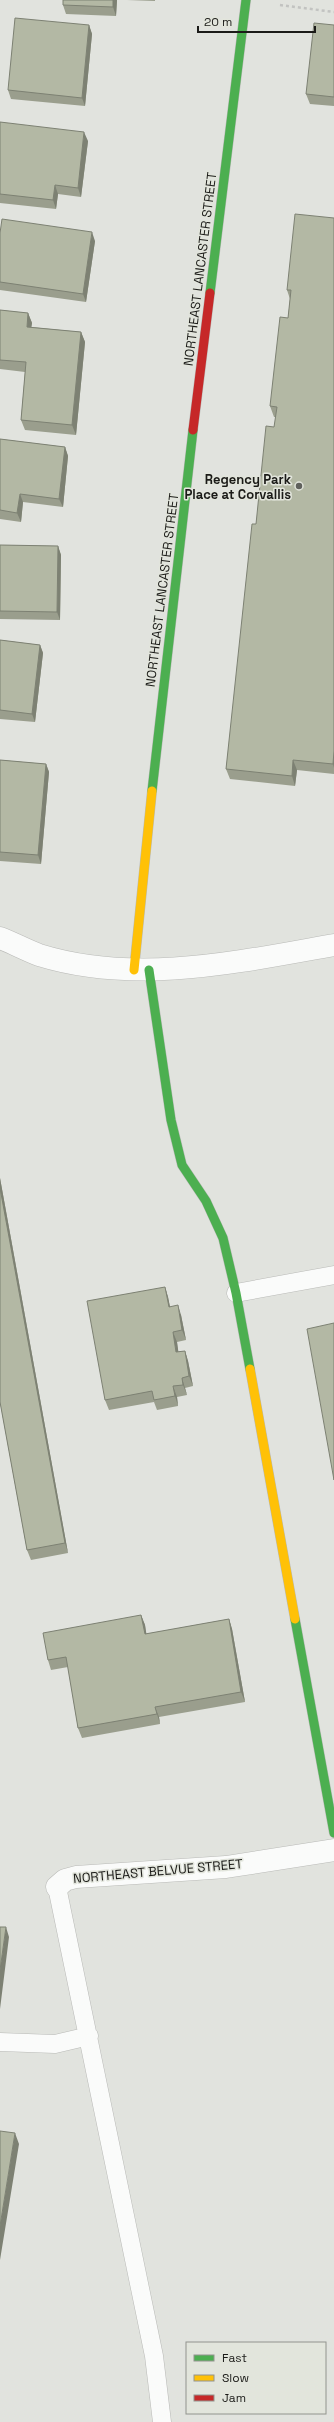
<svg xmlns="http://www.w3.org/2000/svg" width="334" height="2422" font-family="'Space Grotesk',sans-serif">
<rect width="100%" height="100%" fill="#e1e3de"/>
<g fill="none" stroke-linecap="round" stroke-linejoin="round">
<defs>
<path id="lane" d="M236 1293 334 1275
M57 1887 154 2356 162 2422
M0 2042 55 2044 89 2036"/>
<path id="street" d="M0 938C13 943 26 950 39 955 136 985 238 962 334 945
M57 1887 65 1880 76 1877 226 1867 334 1850"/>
<path id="fast" d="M210 293 246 0
M152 791 193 430
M149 970 171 1120 182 1165 206 1201 223 1238 236 1293 250 1369
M295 1619 334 1833"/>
<path id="slow" d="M134 970 152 791
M250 1369 295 1619"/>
<path id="jam" d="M193 430 210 293"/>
</defs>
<use href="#lane" stroke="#b9bab7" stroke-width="19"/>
<use href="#street" stroke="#b9bab7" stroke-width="23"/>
<use href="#fast" stroke="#b9bab7" stroke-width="10"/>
<use href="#slow" stroke="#b9bab7" stroke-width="10"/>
<use href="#jam" stroke="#b9bab7" stroke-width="10"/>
<path stroke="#c2c3c1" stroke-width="2.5" stroke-dasharray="3 3" stroke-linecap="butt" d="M280 5 334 12"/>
<use href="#lane" stroke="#fafbfa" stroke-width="18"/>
<use href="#street" stroke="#fafbfa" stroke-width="22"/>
<use href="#fast" stroke="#4caf50" stroke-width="9"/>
<use href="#slow" stroke="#ffc107" stroke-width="9"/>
<use href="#jam" stroke="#c62828" stroke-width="9"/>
</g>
<path fill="#9a9e8d" d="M117 0 116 16 66 14 63 5Z
M127 0H155V1Z
M89 25 92 34 85 106 11 99 8 90Z
M334 25V106L310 104 306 94Z
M0 122 88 141 81 197 58 194 56 209 0 203Z
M334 218V774L297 770 295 786 230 779 226 769 256 524 274 427 276 417H274L270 406 288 318 290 299 287 290Z
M0 233 95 241 86 302 0 290Z
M0 310 28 313 32 323 31 327 81 332 85 342 76 435 25 430 21 420 25 372 0 369Z
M0 439 65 447 68 456 63 507 23 502 21 522 0 519Z
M0 545 58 546 61 555 60 620 0 619Z
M0 640 40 645 43 653 35 722 0 719Z
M0 760 46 764 49 772 41 864 0 861Z
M0 1178 68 1553 31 1560 27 1550 0 1402Z
M165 1287 168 1297 170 1307 181 1315 186 1340 177 1342 178 1352 185 1351 188 1361 193 1386 185 1388 187 1395 177 1397 178 1406 157 1410 154 1402 109 1410 105 1400Z
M141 1615 145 1625 146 1634 229 1619 232 1629 245 1702 159 1717 160 1724 82 1738 78 1728 68 1667 51 1670 48 1660Z"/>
<path fill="#7d8173" d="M113 0H117L116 16 113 7Z
M89 25 92 34 85 106 82 98Z
M84 132 88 141 81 197 78 188Z
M55 185 58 194 56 209 53 200Z
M92 232 95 241 86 302 83 294Z
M28 313 32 323 30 337 27 327Z
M81 332 85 342 76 435 72 425Z
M65 447 68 456 63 507 59 499Z
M20 494 23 502 21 522 17 513Z
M58 546 61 555 60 620 57 612Z
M40 645 43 653 35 722 32 714Z
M334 751V768L333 764Z
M293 760 297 770 295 786 292 776Z
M46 764 49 772 41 864 38 855Z
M0 1178 68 1553 65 1543 0 1188Z
M165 1287 168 1297 172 1317 169 1307Z
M178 1305 181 1315 186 1340 182 1330Z
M173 1332 177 1342 180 1363 176 1352Z
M185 1351 188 1361 193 1386 189 1376Z
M182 1378 185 1388 187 1395 183 1385Z
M173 1386 177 1397 178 1406 175 1396Z
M141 1615 145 1625 148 1644 145 1634Z
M229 1619 232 1629 245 1702 241 1692Z
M155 1707 159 1717 160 1724 157 1714Z
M6 1927 9 1937 0 2009V1970Z
M15 2133 19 2144 0 2260V2226Z"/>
<path fill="#b3b8a4" stroke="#7d8173" d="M63 0H113V7L63 5Z
M15 18 89 25 82 98 8 90Z
M314 23 334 25V97L306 94Z
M0 122 84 132 78 188 55 185 53 200 0 194Z
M295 214 334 218V751L333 764 293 760 292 776 226 769 252 524H256L266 426 274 427 277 407 270 406 280 317 288 318 291 290H287Z
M2 219 92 232 83 294 0 282V233Z
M0 310 28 313 27 327 81 332 72 425 21 420 26 362 0 360Z
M0 439 65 447 59 499 20 494 17 513 0 510Z
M0 545 58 546 57 612 0 611Z
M0 640 40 645 32 714 0 710Z
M0 760 46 764 38 855 0 852Z
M0 1188 65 1543 27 1550 0 1402Z
M165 1287 169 1307 178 1305 182 1330 173 1332 176 1352 185 1351 189 1376 182 1378 183 1385 173 1386 175 1396 154 1400 152 1391 105 1400 87 1301Z
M334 1323V1480L307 1329Z
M141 1615 145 1634 229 1619 241 1692 155 1707 157 1714 78 1728 66 1657 48 1660 43 1633Z
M0 1927H6L0 1970Z
M0 2131 15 2133 0 2226Z"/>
<circle fill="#60615d" stroke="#e2e5dc" stroke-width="1.5" cx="299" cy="486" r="4"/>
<g text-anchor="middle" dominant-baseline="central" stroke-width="3" stroke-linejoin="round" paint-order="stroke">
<g font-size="13" fill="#1b1b18" stroke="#e2e5dc">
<text transform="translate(200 269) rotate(-83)">NORTHEAST LANCASTER STREET</text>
<text transform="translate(162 590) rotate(-83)">NORTHEAST LANCASTER STREET</text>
<text transform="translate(158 1871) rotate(-5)">NORTHEAST BELVUE STREET</text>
</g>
<g font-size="13" font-weight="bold" fill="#1b1b18" stroke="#e2e5dc" text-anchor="end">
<text x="291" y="479">Regency Park<tspan x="291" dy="15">Place at Corvallis</tspan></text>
</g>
</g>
<rect x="186" y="2342" width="140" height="72" fill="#e2e5dc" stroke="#92948e"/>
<rect x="194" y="2355" width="20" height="6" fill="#4caf50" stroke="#92948e"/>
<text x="222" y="2362" font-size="12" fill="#1b1b18">Fast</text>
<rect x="194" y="2375" width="20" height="6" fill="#ffc107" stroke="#92948e"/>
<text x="222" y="2382" font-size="12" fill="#1b1b18">Slow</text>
<rect x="194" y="2395" width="20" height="6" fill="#c62828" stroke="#92948e"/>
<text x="222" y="2402" font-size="12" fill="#1b1b18">Jam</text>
<path d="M198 26v6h117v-6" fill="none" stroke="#1b1b18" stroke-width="2"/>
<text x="204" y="26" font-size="12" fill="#1b1b18" stroke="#e2e5dc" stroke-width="3" paint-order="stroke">20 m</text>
</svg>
